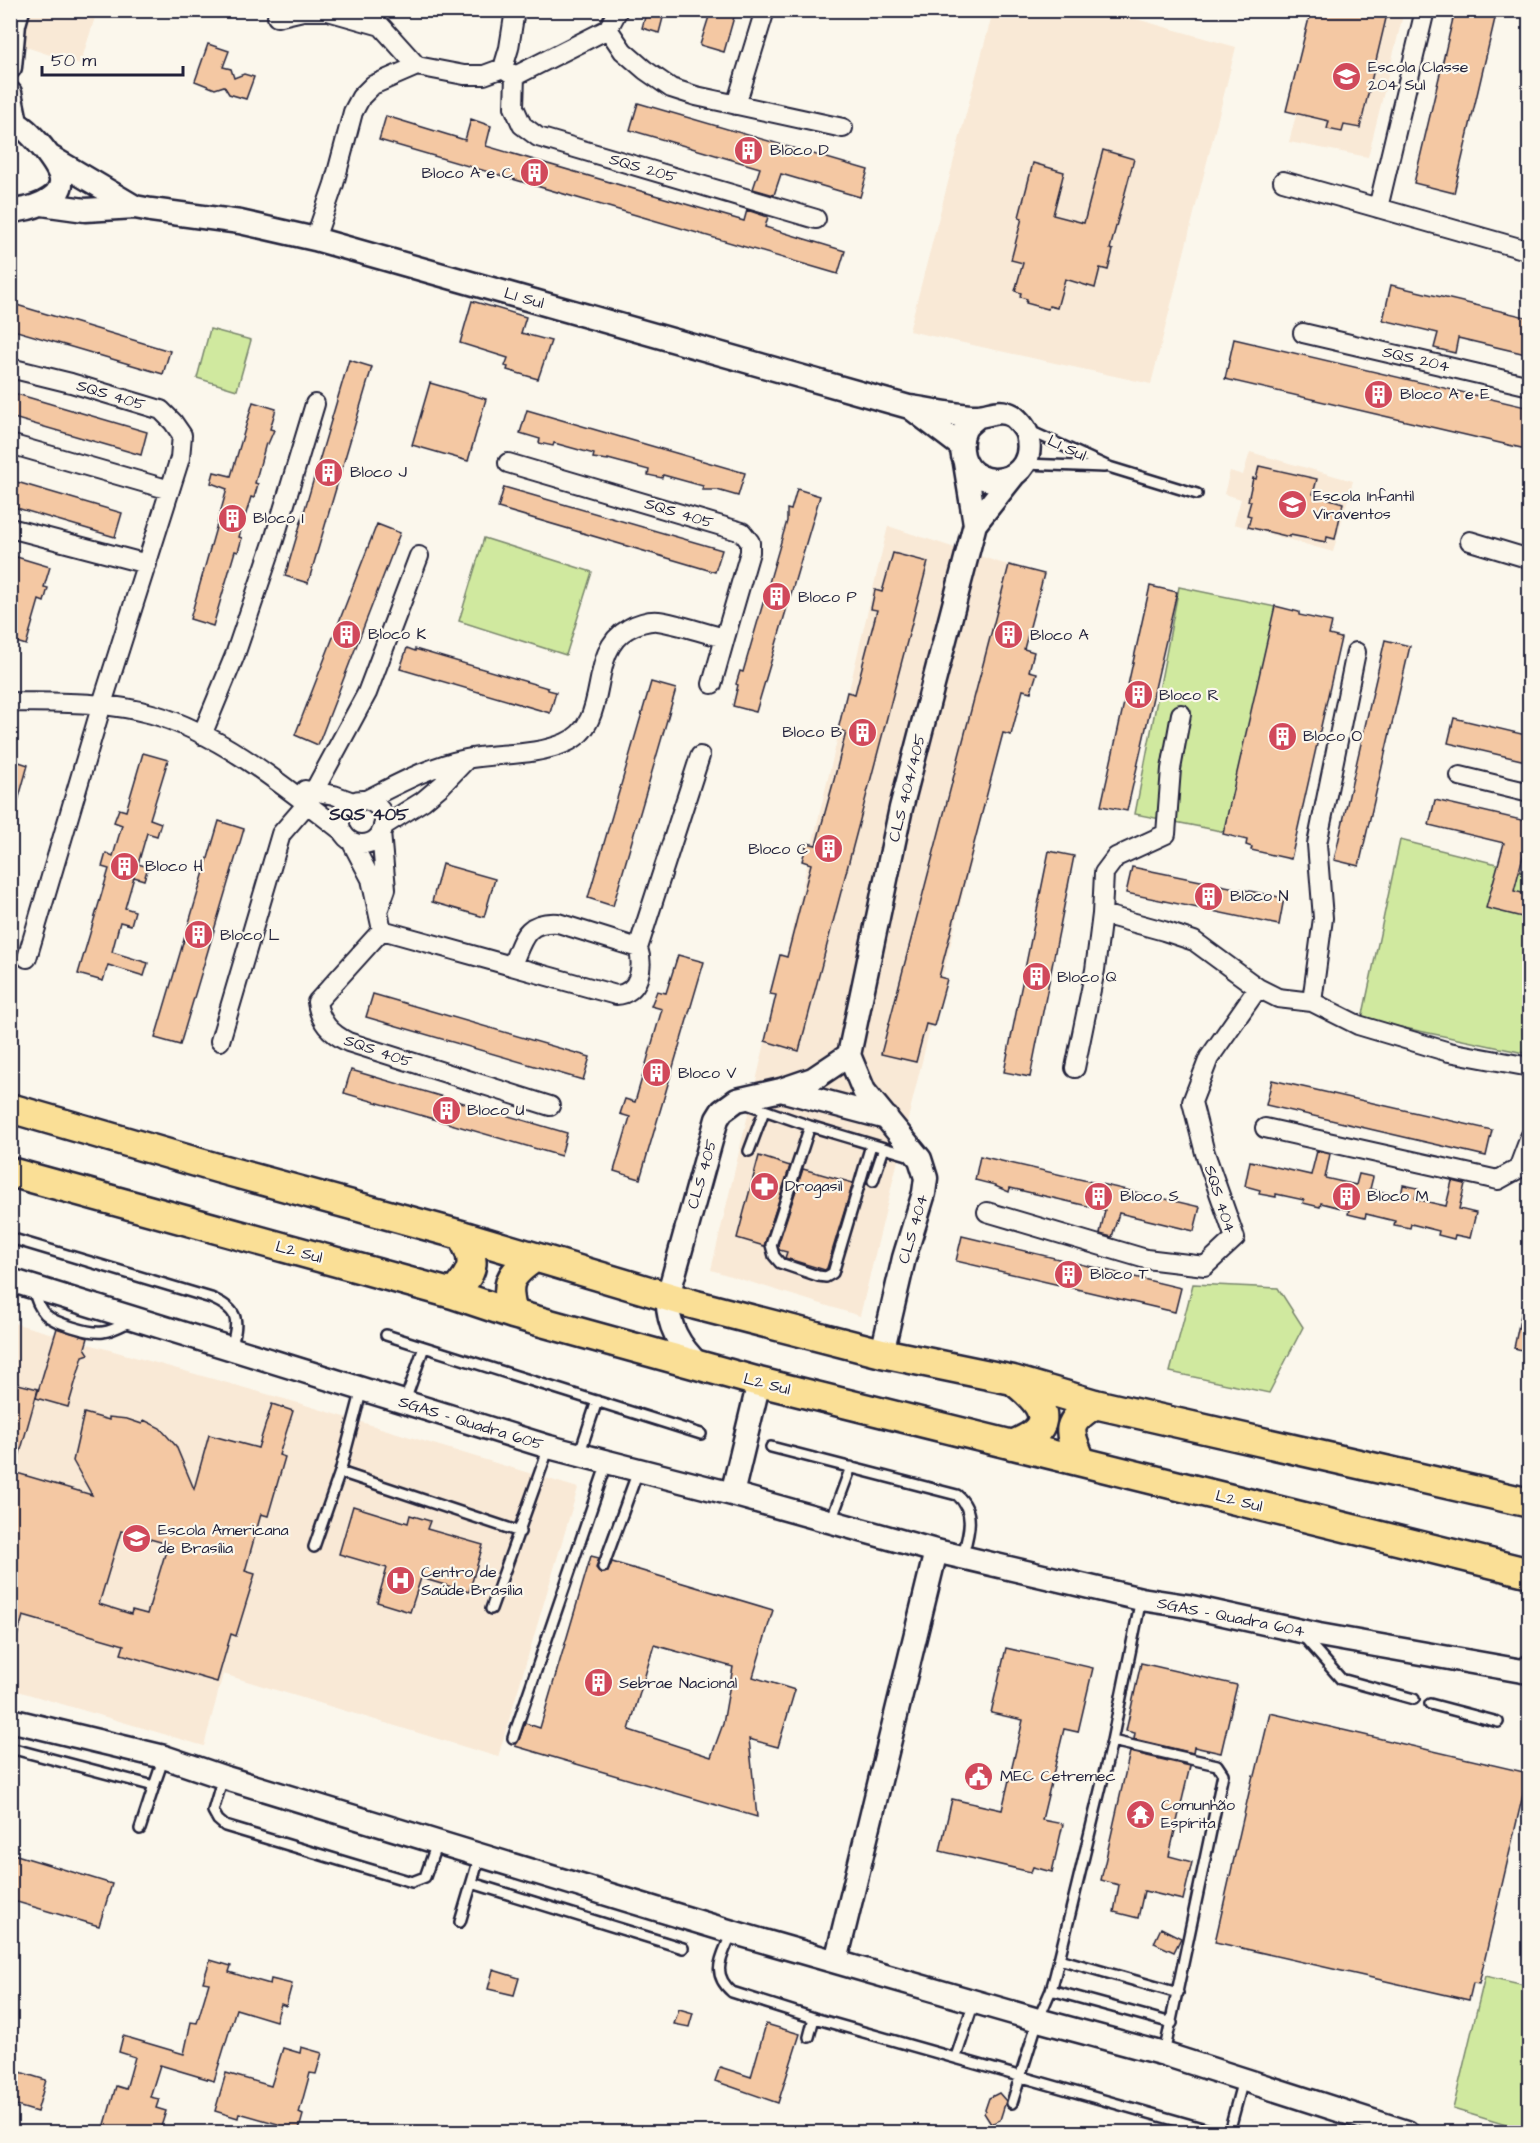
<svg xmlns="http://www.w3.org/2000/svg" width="1540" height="2143" font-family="'Architects Daughter',sans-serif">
<rect width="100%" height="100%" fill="#fbf7ec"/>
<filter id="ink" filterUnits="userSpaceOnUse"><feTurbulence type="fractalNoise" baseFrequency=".0167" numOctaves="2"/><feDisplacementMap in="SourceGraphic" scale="12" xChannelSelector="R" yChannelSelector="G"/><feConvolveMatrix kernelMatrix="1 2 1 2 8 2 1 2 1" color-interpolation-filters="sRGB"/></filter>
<g filter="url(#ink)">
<path fill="#f9e9d6" d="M11 11H97L80 65 11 42Z
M993 11H1108L1236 47 1151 384 909 331Z
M1323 11H1404L1368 157 1289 142Z
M1250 452 1353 481 1333 552 1234 524 1241 499 1224 494 1230 471 1243 475Z
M888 526 1001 563 1041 573 860 1316 711 1270Z
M10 1322 302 1404 578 1488 498 1757 223 1674 204 1746 11 1689Z"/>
<path fill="#d0e99f" stroke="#79866d" stroke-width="1.5" d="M210 329 251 340 237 390 197 378Z
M484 538 592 572 566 655 459 621Z
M1179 587 1280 608 1236 834 1135 814Z
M1400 840 1529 872V1054L1362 1019Z
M1193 1284 1278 1288 1303 1327 1269 1393 1170 1372Z
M1485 1976 1529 1986V2132L1453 2109Z"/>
<path fill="#f4c8a3" stroke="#22223b" stroke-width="1.5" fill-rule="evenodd" d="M647 10H665L659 33 642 28Z
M711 10H736L724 52 700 45Z
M1311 10H1388L1360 128 1344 125 1342 132 1327 129 1329 121 1286 111Z
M1455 10H1497L1454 193 1414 183Z
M208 44 229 51 223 67 231 69 234 78 244 74 254 77 246 99 229 94 224 86 215 89 195 81Z
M638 103 868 170 860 197 781 174 774 195 753 189 760 168 630 130Z
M386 116 465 140 471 119 491 126 486 146 744 221 747 210 768 217 765 227 845 251 838 274 379 140Z
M1103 150 1134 159 1110 249 1113 250 1108 270 1100 268 1095 288 1065 279 1057 308 1049 306 1048 309 1026 303 1027 299 1020 297 1021 293 1015 291 1023 263 1011 260 1022 218 1019 217 1033 163 1064 172 1053 215 1084 223Z
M1391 285 1530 318V355L1458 338 1455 353 1434 348 1438 333 1383 320Z
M472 301 526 317 521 333 551 341 538 379 507 370 508 367 505 366 508 358 460 343Z
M10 303 170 351 163 374 10 329Z
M1234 339 1530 408V450L1225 379Z
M349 360 372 367 308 583 285 576Z
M430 383 486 399 468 461 412 445Z
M10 392 147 432 141 455 10 417Z
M253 402 276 409 270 429 274 430 268 444 266 443 255 483 258 484 254 498 251 497 239 537 242 538 238 552 235 551 213 626 190 619 227 489 211 483 214 472 231 476Z
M527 410 745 473 738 496 717 490H702L703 486 663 475 662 478 648 475 649 470 608 459V460L593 458 594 454 554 443 553 446 539 443 540 439 520 433Z
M1259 466 1317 479 1313 494 1343 503 1335 539 1327 537 1326 542 1290 535V537L1248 527 1251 516 1247 515 1251 501H1248L1253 478 1256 479Z
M10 480 122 513 115 537 10 506Z
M504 487 722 550 715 572 498 508Z
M797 489 820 496 756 712 733 706 738 685 736 684 740 671 743 672 787 521V509L791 510Z
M377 524 400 533 318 745 295 735Z
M893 553 928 562 799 1051 765 1041 776 995 770 994 780 955 787 957 811 864 802 861 807 843 816 845 834 780 846 732 838 730 847 692 855 694 877 610 871 609 875 590 882 592Z
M10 555 50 567 44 587 48 588 44 602 39 600 26 645 10 640Z
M1009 565 1044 574 1024 649 1034 652 1029 671 1037 673 1031 692 1023 690 1011 735 1003 733 939 977 947 979 934 1026 926 1024 916 1062 881 1054Z
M1150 586 1177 592 1127 811 1101 806Z
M1275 606 1299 612V615L1332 622 1329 635 1341 638 1291 859 1251 850 1252 847 1246 845 1247 840 1223 834Z
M1385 640 1410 646 1359 866 1334 860Z
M407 648 415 651V649L548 688V690L556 692 550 713 400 669Z
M651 682 676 689 613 906 588 898Z
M1454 718 1530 736V762L1448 743Z
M143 753 168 760 150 819 161 823 157 836 147 833 138 864 148 867 144 880 134 877 125 908 135 911 131 925 120 922 112 952 148 963 144 976 108 965 103 981 78 974 109 869 102 867 106 853 113 856 122 825 114 822 119 809 126 811Z
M10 759 28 765 15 812 10 811Z
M1435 800 1530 822V849L1525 848 1514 891 1530 895V919L1486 908 1504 843 1429 825Z
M219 821 244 829 180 1045 155 1038Z
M1049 851 1074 856 1030 1077 1004 1072Z
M442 864 495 879 484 917 432 902Z
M1132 867 1284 898 1279 925 1126 893Z
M678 955 704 962 640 1179 614 1171 630 1117 620 1114 625 1099 635 1102 662 1009 651 1006 657 991 666 993Z
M373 994 590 1057 583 1080 366 1017Z
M351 1070 567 1133 561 1156 344 1093Z
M1272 1080 1492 1130 1486 1156 1266 1105Z
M1317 1151 1330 1154 1325 1178 1356 1185 1359 1174 1373 1177 1370 1189 1401 1196 1403 1185 1418 1188 1415 1199 1446 1206 1452 1181 1465 1184 1459 1209 1476 1213 1470 1238 1455 1235 1454 1239 1438 1235 1439 1231 1411 1224 1410 1228 1394 1225 1395 1221 1366 1214 1365 1218 1348 1214 1349 1210 1321 1203 1320 1207 1303 1203 1304 1200 1276 1194V1197L1259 1194 1260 1190 1245 1186 1250 1161 1311 1175Z
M759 1156 790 1166 764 1246 737 1238Z
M980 1156 1200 1207 1194 1231 1119 1213 1112 1237 1100 1234 1105 1210 1010 1188 1009 1192 995 1186V1185L975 1180Z
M803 1169 853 1183 827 1268 825 1270 785 1258 787 1252 779 1250 778 1245Z
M962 1236 1181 1288 1175 1312 956 1261Z
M1523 1305 1530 1306V1352L1514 1348Z
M57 1328 88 1338 85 1348 89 1354 83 1356 68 1407 36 1398Z
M10 1382 38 1389 15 1471H10Z
M272 1404 293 1411 279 1455 285 1457 268 1516 261 1514 245 1571 255 1574 236 1636 231 1634 217 1682 121 1654 124 1645 23 1616 15 1644H10V1471L92 1495 73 1461 84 1413 109 1420V1417L127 1419 142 1424 144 1420 160 1428 176 1446 194 1489 209 1435 258 1448ZM121 1531 168 1544 147 1614 132 1610 131 1614 99 1604Z
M353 1506 408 1523 410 1515 430 1521 427 1529 483 1545 469 1592 421 1578 410 1612 377 1602 387 1568 339 1554Z
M591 1556 599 1558 596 1568 601 1573 608 1572 612 1562 773 1610 753 1677 795 1690 778 1747 749 1739 757 1817 515 1746 519 1740 525 1723 540 1728ZM654 1645 733 1667 723 1724 711 1757 629 1730Z
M1006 1648 1093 1668 1078 1732 1064 1729 1042 1820 1063 1824 1052 1872 1033 1867 1031 1872 940 1851 952 1799 1002 1810 1023 1720 991 1713Z
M1141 1663 1237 1685 1221 1753 1194 1747 1193 1753 1134 1739 1135 1733 1126 1731Z
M1270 1713 1528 1773 1479 1984 1473 1983 1469 2000 1215 1942 1253 1775 1255 1776Z
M1130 1752 1190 1766 1169 1856 1192 1862 1183 1900 1144 1891 1138 1918 1114 1912 1119 1885 1101 1880Z
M10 1853 112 1884 99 1926 10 1900Z
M1161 1928 1181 1938 1174 1952 1154 1943Z
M210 1960 231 1966 229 1972 245 1977 270 1984 271 1979 292 1984 286 2006 281 2004 276 2021 236 2009 214 2081 160 2065 150 2097 159 2099 156 2108 166 2111 159 2133H118L104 2128 116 2086 126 2089 135 2057 119 2052 123 2036 184 2054 191 2022 197 2023 209 1983 203 1982Z
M493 1970 519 1978 514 1995 488 1989Z
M679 2009 693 2013 689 2027 674 2024Z
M766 2024 800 2034 778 2103 715 2081 720 2067 751 2077Z
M301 2047 322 2053 316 2074 310 2073 299 2113 303 2115 298 2133H288L277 2129 278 2124 239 2113 238 2118 215 2111 226 2073 271 2086 283 2048 300 2053Z
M10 2069 46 2080 37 2112 10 2104Z
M999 2093 1006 2101 1005 2104 1000 2120 991 2124 984 2113 989 2098Z"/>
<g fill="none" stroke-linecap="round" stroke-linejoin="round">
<defs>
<path id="service" d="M1028 430 1109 467 1197 494
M1025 464 1104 467
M744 1103 810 1126 911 1156
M810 1126 771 1245 774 1256 780 1263 818 1276 826 1277 833 1273 871 1145
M749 1151 764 1111
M873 1181 884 1148
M10 1238 211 1298C240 1310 239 1321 231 1348
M33 1289C36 1298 38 1307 45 1314 54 1323 91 1334 103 1332 112 1331 121 1326 129 1322
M386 1335 701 1434
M405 1401 424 1347
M771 1447 957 1495C977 1512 968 1536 962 1558
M579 1455 597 1401
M340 1472 520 1532
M831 1521 851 1467
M314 1547 340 1472 362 1389
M603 1567 638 1471
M491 1609 549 1447
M1304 1637 1341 1679 1414 1699
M1430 1704 1498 1722
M513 1738 607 1463
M1112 1741 1217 1765 1223 1774 1164 2054
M10 1748 154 1786 164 1757
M223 1777 213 1811 218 1820 225 1826 412 1882 425 1877 437 1843
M140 1829 154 1786
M472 1883 683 1948
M460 1922 480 1855
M732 1932C723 1956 709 1972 732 1992L814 2018 1216 2132
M1059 1959 1178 1993
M1051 1990 1172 2023
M809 2037 814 2018
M956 2057 974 2002
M1012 2103 1038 2020 1051 1990 1055 1976 1112 1741 1141 1599
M1229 2132 1243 2080"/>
<path id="minor" d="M277 17 303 11H328L381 26 417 66
M608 29 623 51 645 70 671 88 696 96 843 128
M503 68 509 48 515 10
M515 76 514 107 522 125 538 137 816 219
M736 105 765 10
M1283 181 1530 251
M1378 208 1425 10
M315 239 334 184 353 112 361 97 373 85 417 66 464 75H484L503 68 515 76 608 29 618 10
M1303 333 1530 386
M10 368 71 383 161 410 173 422 182 435 180 458 102 704 27 958
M10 444 170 490
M508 463 742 532 750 542V552L725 638
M10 528 147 564
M1470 541 1530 559
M10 702C57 703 106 701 152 714 222 734 285 787 342 831
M202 735 235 655 274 540 315 404
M1460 776 1530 793
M305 790 334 795 353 802
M366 800C398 784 430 766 466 759 498 753 535 756 565 743 613 723 585 653 628 629 636 624 649 620 658 621 680 624 703 633 725 638L712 684
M340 822a22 22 0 1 1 44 0a22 22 0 1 1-44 0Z
M383 826 423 801 442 785 467 759
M351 841 371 879 382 930 616 995C640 994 644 966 638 948L700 756
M378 911 386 889 381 832
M1102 914 1104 873 1116 857 1166 834 1171 769 1181 714
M382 930 317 1002C320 1022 330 1033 348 1042L550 1106
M512 965C523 939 525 921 558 923L638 948
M1312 1002 1323 918 1317 844 1356 652
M220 1041 281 834 307 804 367 693 419 556
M1075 1068 1095 970 1102 914 1164 931 1194 941 1258 988 1278 998 1312 1002 1358 1025 1449 1052 1530 1067
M1265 1128 1498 1180 1518 1169 1530 1137
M987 1212 1146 1259 1205 1266 1235 1238 1205 1153 1192 1102 1209 1058 1258 988"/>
<path id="tertiary" d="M10 67 14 24 18 10
M10 93 16 122
M10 120C23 125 33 137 42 147 49 156 59 168 61 179 64 201 27 210 10 211
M49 156 135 207
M42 204 85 210 135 207 151 210 240 222 315 239 909 407C928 409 960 417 978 416 991 415 999 408 1013 416 1018 420 1025 428 1027 434 1040 484 974 496 963 456 961 447 961 437 965 429 968 424 974 420 978 416
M911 408 961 446
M975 524 1013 476
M849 1055 901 808 975 524 965 463
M849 1055 864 1091 920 1159 926 1178 924 1193 904 1258 882 1353
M781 1090 887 1118
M10 1280 549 1447 732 1494 936 1551 1141 1599 1187 1606 1319 1635 1528 1672 1530 1666
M700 1366C680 1347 666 1325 668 1296L717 1119 722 1111 737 1100 781 1090 813 1079 849 1055
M732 1494 759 1382
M10 1720 164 1757 223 1777 732 1932 1038 2020 1164 2054 1407 2132
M836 1961 936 1551"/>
<path id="primary" d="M10 1108 217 1168 461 1235 696 1305 882 1353 1013 1380 1095 1404 1530 1503
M10 1172 453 1294 513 1314 759 1382 1530 1573
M453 1294C474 1271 478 1262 461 1235
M513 1314C505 1283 508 1276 534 1258
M1012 1445C1019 1442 1027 1439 1033 1434 1057 1415 1029 1393 1014 1381
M1081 1461C1068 1430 1064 1424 1095 1404"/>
</defs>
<use href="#service" stroke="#22223b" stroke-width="14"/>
<use href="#minor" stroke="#22223b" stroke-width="22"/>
<use href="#tertiary" stroke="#22223b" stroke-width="27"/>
<use href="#primary" stroke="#22223b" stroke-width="33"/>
<use href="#service" stroke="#fbf7ec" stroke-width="9"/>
<use href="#minor" stroke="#fbf7ec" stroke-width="18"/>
<use href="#tertiary" stroke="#fbf7ec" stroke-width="22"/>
<use href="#primary" stroke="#fadf96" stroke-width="28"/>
</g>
</g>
<defs>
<symbol id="school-disc" viewBox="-11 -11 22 22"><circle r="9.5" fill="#d1495b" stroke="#fbf7ec"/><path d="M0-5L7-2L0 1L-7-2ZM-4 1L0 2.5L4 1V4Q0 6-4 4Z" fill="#fff"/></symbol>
<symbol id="building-disc" viewBox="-11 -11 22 22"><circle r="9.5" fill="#d1495b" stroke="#fbf7ec"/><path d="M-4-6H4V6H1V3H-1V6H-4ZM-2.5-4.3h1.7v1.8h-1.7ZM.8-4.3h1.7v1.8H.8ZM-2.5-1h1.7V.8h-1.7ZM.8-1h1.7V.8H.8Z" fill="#fff"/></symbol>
<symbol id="pharmacy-disc" viewBox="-11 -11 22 22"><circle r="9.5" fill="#d1495b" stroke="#fbf7ec"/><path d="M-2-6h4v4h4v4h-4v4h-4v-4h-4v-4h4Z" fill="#fff"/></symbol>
<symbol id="hospital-disc" viewBox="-11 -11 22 22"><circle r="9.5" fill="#d1495b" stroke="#fbf7ec"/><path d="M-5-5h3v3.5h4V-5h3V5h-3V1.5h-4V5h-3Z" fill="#fff"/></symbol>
<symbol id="civic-disc" viewBox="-11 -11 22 22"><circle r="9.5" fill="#d1495b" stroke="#fbf7ec"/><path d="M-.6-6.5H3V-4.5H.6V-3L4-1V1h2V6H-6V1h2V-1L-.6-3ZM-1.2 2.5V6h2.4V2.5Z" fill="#fff"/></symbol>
<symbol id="temple-disc" viewBox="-11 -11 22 22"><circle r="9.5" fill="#d1495b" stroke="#fbf7ec"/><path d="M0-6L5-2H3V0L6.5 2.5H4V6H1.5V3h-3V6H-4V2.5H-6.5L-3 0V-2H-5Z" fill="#fff"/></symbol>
</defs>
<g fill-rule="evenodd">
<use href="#school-disc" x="1330" y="60" width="33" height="33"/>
<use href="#building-disc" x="732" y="134" width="33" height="33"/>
<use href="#building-disc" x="518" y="156" width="33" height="33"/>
<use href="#building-disc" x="1362" y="378" width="33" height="33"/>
<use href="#building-disc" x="312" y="456" width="33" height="33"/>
<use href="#school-disc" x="1276" y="488" width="33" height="33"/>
<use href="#building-disc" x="216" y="502" width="33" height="33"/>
<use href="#building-disc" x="760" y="580" width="33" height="33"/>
<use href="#building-disc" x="330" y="618" width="33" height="33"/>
<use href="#building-disc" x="992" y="618" width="33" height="33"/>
<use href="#building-disc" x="1122" y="678" width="33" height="33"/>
<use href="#building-disc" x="846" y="716" width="33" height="33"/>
<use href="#building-disc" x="1266" y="720" width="33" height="33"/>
<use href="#building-disc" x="812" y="832" width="33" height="33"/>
<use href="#building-disc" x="108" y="850" width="33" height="33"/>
<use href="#building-disc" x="1192" y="880" width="33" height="33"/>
<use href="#building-disc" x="182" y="918" width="33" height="33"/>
<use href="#building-disc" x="1020" y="960" width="33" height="33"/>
<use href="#building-disc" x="640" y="1056" width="33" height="33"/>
<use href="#building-disc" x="430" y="1094" width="33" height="33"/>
<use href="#pharmacy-disc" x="748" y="1170" width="33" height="33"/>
<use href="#building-disc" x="1082" y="1180" width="33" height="33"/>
<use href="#building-disc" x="1330" y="1180" width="33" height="33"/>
<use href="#building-disc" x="1052" y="1258" width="33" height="33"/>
<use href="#school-disc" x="120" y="1522" width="33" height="33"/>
<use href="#hospital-disc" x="384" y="1564" width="33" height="33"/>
<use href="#building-disc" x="582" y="1666" width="33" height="33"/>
<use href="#civic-disc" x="962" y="1760" width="33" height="33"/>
<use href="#temple-disc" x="1124" y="1798" width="33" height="33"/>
</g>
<g text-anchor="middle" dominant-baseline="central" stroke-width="4.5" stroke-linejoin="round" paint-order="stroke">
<g font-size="16" fill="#22223b" stroke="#fbf7ec" text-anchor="start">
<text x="1368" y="67">Escola Classe<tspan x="1368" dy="18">204 Sul</tspan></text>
<text x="770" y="150">Bloco D</text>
<text x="513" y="173" text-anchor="end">Bloco A e C</text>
<text x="1400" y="394">Bloco A e E</text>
<text x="350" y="472">Bloco J</text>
<text x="1313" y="496">Escola Infantil<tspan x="1313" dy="18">Viraventos</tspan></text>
<text x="253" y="518">Bloco I</text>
<text x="798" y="597">Bloco P</text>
<text x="368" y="634">Bloco K</text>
<text x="1030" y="635">Bloco A</text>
<text x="1159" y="695">Bloco R</text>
<text x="842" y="732" text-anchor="end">Bloco B</text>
<text x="1303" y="736">Bloco O</text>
<text x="808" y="849" text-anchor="end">Bloco C</text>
<text x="145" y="866">Bloco H</text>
<text x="1230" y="896">Bloco N</text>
<text x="220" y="935">Bloco L</text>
<text x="1057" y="977">Bloco Q</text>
<text x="678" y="1073">Bloco V</text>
<text x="467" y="1110">Bloco U</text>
<text x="785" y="1186">Drogasil</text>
<text x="1120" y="1196">Bloco S</text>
<text x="1367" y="1196">Bloco M</text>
<text x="1090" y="1274">Bloco T</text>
<text x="158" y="1530">Escola Americana<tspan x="158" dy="18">de Brasília</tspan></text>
<text x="421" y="1572">Centro de<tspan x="421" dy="18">Saúde Brasília</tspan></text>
<text x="619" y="1683">Sebrae Nacional</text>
<text x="1000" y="1776">MEC Cetremec</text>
<text x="1161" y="1805">Comunhão<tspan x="1161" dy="18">Espírita</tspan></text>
</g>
<g font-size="16" fill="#22223b" stroke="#fbf7ec">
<text transform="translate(643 168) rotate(16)">SQS 205</text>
<text transform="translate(524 298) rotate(16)">L1 Sul</text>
<text transform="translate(1416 359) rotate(13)">SQS 204</text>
<text transform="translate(111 395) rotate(17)">SQS 405</text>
<text transform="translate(1067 448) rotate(25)">L1 Sul</text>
<text transform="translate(679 513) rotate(17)">SQS 405</text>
<text transform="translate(907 788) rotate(-76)">CLS 404/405</text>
<text transform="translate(378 1051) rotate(19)">SQS 405</text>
<text transform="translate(702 1174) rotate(-74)">CLS 405</text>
<text transform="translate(1220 1199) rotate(72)">SQS 404</text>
<text transform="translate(913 1229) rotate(-74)">CLS 404</text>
<text transform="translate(299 1252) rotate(15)">L2 Sul</text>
<text transform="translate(767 1384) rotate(14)">L2 Sul</text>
<text transform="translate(471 1423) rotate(17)">SGAS - Quadra 605</text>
<text transform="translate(1239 1501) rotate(14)">L2 Sul</text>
<text transform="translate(1231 1617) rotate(11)">SGAS - Quadra 604</text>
</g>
<g font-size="18" font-weight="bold" fill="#22223b" stroke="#fbf7ec">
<text x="369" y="814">SQS 405</text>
</g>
</g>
<rect width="1540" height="2143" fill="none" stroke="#fbf7ec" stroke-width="36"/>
<rect x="18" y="18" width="1504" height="2107" fill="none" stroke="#22223b" stroke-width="2" filter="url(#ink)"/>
<path d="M42 66v9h141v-9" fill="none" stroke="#22223b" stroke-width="3"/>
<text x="51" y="66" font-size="18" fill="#22223b" stroke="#fbf7ec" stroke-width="4.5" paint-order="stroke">50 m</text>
</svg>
